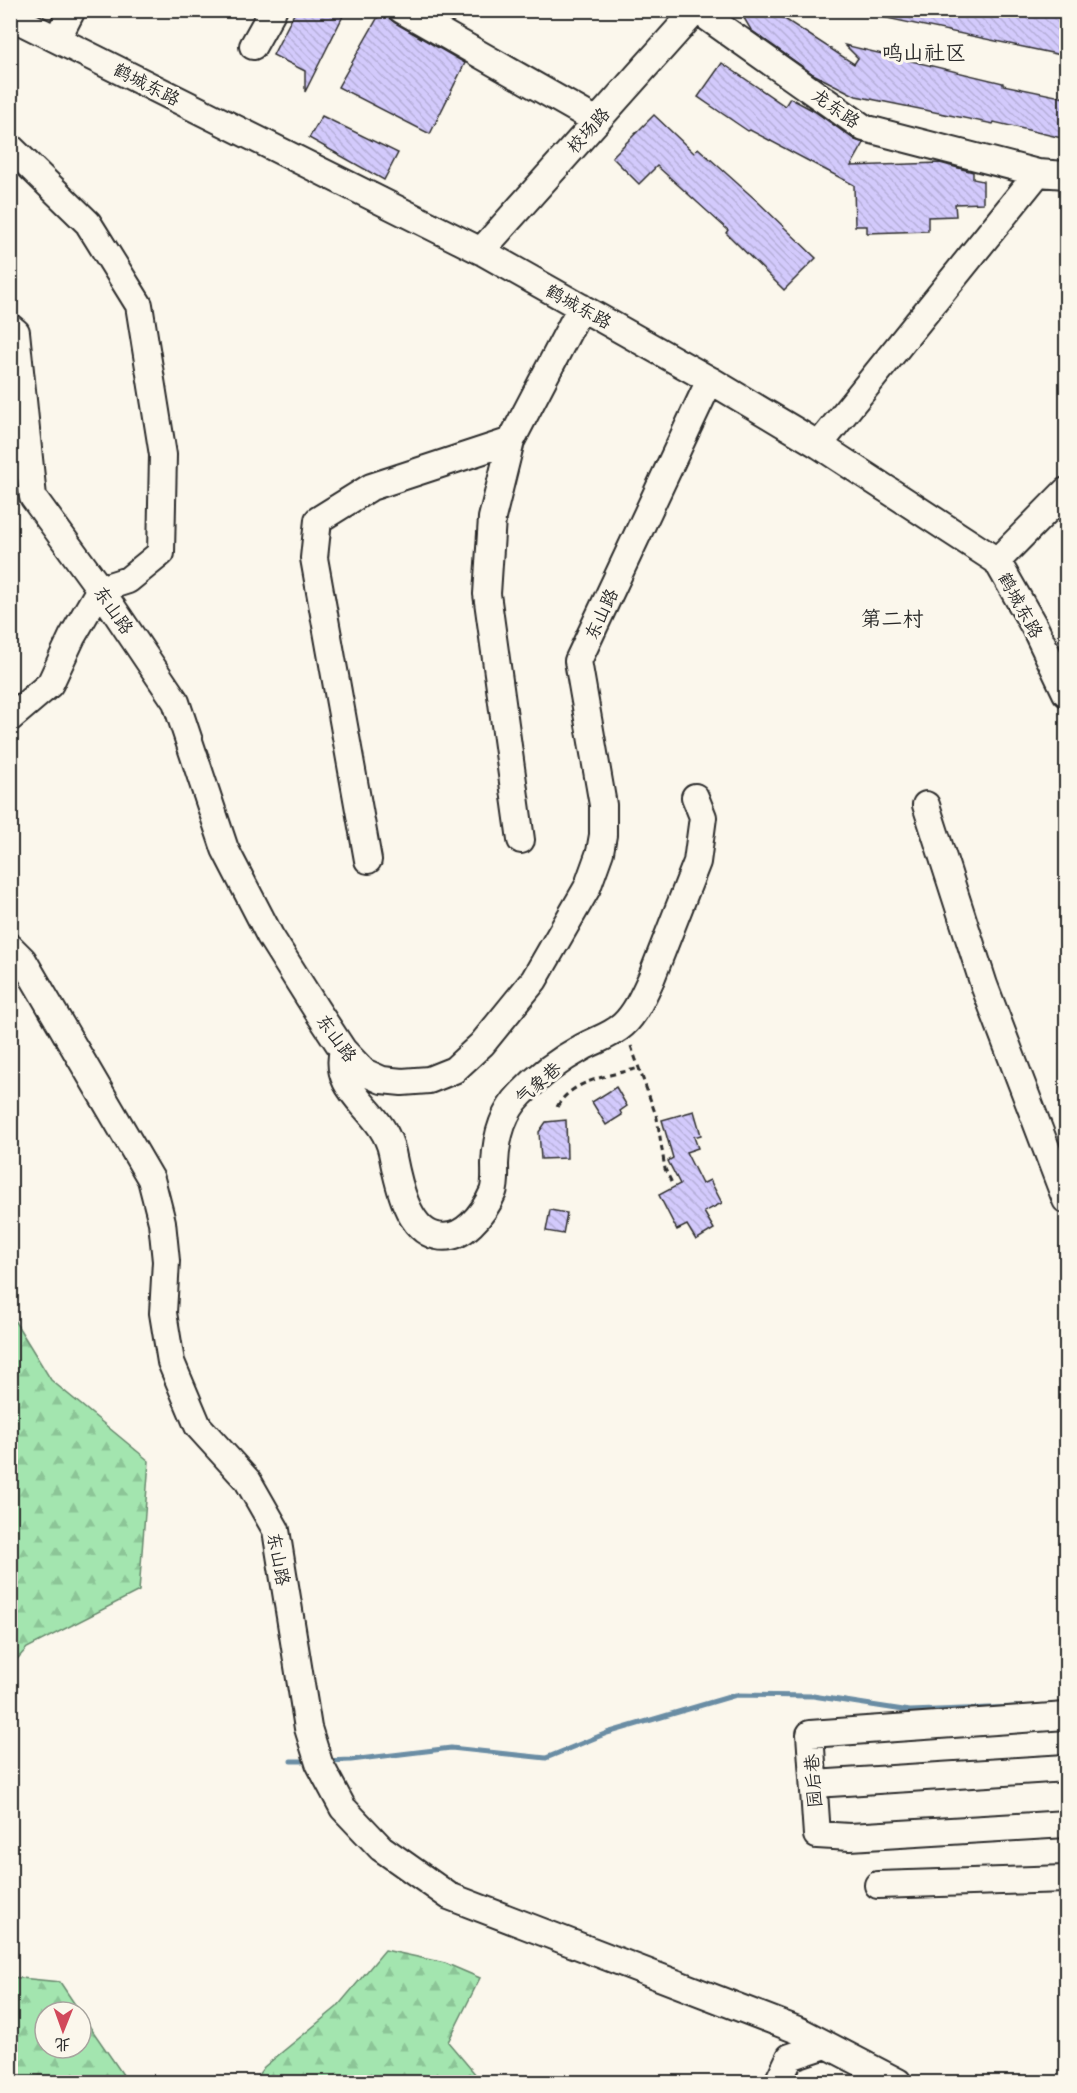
<svg xmlns="http://www.w3.org/2000/svg" width="1077" height="2093" font-family="'Patrick Hand','LXGW WenKai TC',sans-serif">
<defs>
<pattern id="forest-firs" width="22" height="20" patternUnits="userSpaceOnUse" patternTransform="scale(1.5)"><rect width="22" height="20" fill="#a3e5af"/><path d="M5 1l3.5 6h-7zM16 11l3.5 6h-7z" fill="#8cc597"/></pattern>
<pattern id="building-back-hatch" width="6" height="6" patternUnits="userSpaceOnUse" patternTransform="scale(1.5)"><rect width="6" height="6" fill="#d3cafc"/><path d="M-1 5l2 2M0 0l6 6M5-1l2 2" fill="none" stroke="#b5aed8"/></pattern>
</defs>
<rect width="100%" height="100%" fill="#fbf7ec"/>
<filter id="ink" filterUnits="userSpaceOnUse"><feTurbulence type="fractalNoise" baseFrequency=".0167" numOctaves="2"/><feDisplacementMap in="SourceGraphic" scale="12" xChannelSelector="R" yChannelSelector="G"/><feConvolveMatrix kernelMatrix="1 2 1 2 8 2 1 2 1" color-interpolation-filters="sRGB"/></filter>
<g filter="url(#ink)">
<path fill="url(#forest-firs)" stroke="#67886d" stroke-width="1.5" d="M11 1315 51 1380 149 1461 139 1591 27 1648 11 1666Z
M385 1950 445 1963 480 1978 448 2042 482 2082H253L264 2067 337 2007Z
M11 1977 60 1982 80 2012H45V2048H81V2014L128 2082H11Z"/>
<g fill="none" stroke-linecap="round" stroke-linejoin="round">
<path stroke="#6b8da4" stroke-width="5" d="M291 1761H310
M326 1761 351 1760 451 1748 546 1758 607 1733 736 1695 813 1696 910 1711 1017 1707"/>
</g>
<path fill="url(#building-back-hatch)" stroke="#2b2b2b" stroke-width="1.5" d="M296 10H346L305 92V71L273 55Z
M382 10H387L389 18 395 23 465 63 430 134 338 87Z
M749 10H771L854 64 858 58 845 45 1003 83V85L1066 98V139L994 122 993 124 856 96 813 74 751 30 744 18Z
M882 10H1066V56L882 17Z
M722 63 785 106 790 98 814 111 855 140 864 143 851 166 940 163 973 172V179L983 181V203L955 204 956 216 928 217V231L867 233V226H855L854 185 750 130 748 131 698 97Z
M654 115 694 153 698 148 757 201 816 258 784 290 726 233 728 230 657 166 639 184 612 157Z
M322 116 398 153 384 180 309 138Z
M616 1087 627 1106 620 1111 622 1115 606 1125 592 1102Z
M694 1111 701 1135 694 1137 698 1148 686 1152 702 1184 710 1180 722 1203 704 1212 714 1229 696 1240 687 1225 677 1230 659 1195 680 1184 668 1161 673 1158 662 1120Z
M566 1120 567 1158 541 1159 539 1132 546 1122Z
M550 1210 567 1213 563 1234 546 1231Z"/>
<g fill="none" stroke-linecap="round" stroke-linejoin="round">
<defs>
<path id="minor" d="M402 10 597 121
M697 10 864 128 1038 173 1066 175
M10 16 481 251 710 380 819 445 997 561 1035 628 1066 693
M57 39 72 10
M253 46 273 10
M10 147 88 223 139 305 163 455 161 553 128 580 100 589 72 637 50 684 10 718
M481 251 696 10
M10 327 16 332 33 497 100 589 176 702 225 849 270 936 316 1009 343 1050 364 1072 382 1080 402 1082 429 1080 454 1070 482 1044 534 980 587 888 600 852 603 835V805L578 661 710 380
M819 445 1038 173
M997 561 1066 491
M926 805 984 985 1066 1200
M521 840 487 594 492 518 511 441 581 307
M368 860 314 558 318 520 371 487 511 441
M10 947 23 960 151 1179 162 1222 166 1261 163 1313 171 1362 198 1426 248 1481 276 1530 308 1728 319 1763 343 1808 381 1848 449 1896 800 2031 898 2082
M343 1050C332 1094 383 1109 392 1152 397 1177 406 1230 437 1236 463 1242 484 1213 493 1192 496 1184 495 1173 495 1164 496 1138 502 1113 521 1094 538 1076 561 1059 583 1047 596 1040 612 1035 623 1025 636 1013 644 994 651 979L697 862 703 817 695 797
M1066 1716 810 1734 817 1835 850 1837 1066 1824
M814 1784 1066 1768
M878 1885 1066 1879
M778 2082 790 2057 826 2045"/>
</defs>
<use href="#minor" stroke="#2b2b2b" stroke-width="30"/>
<path stroke="#2b2b2b" stroke-width="3" stroke-dasharray="6 4.5" stroke-linecap="butt" d="M631 1046 657 1118 665 1169 672 1183
M557 1107C572 1079 610 1076 639 1068"/>
<use href="#minor" stroke="#fbf7ec" stroke-width="26"/>
</g>
</g>
<g text-anchor="middle" dominant-baseline="central" stroke-width="6" stroke-linejoin="round" paint-order="stroke">
<g font-size="18" fill="#2b2b2b" stroke="#fbf7ec">
<text transform="translate(147 84) rotate(27)">鹤城东路</text>
<text transform="translate(836 108) rotate(35)">龙东路</text>
<text transform="translate(588 130) rotate(-48)">校场路</text>
<text transform="translate(579 306) rotate(29)">鹤城东路</text>
<text transform="translate(1021 605) rotate(61)">鹤城东路</text>
<text transform="translate(114 610) rotate(55)">东山路</text>
<text transform="translate(601 614) rotate(-65)">东山路</text>
<text transform="translate(337 1038) rotate(54)">东山路</text>
<text transform="translate(538 1083) rotate(-41)">气象巷</text>
<text transform="translate(279 1559) rotate(79)">东山路</text>
<text transform="translate(813 1781) rotate(-94)">园后巷</text>
</g>
<g font-size="21" fill="#2b2b2b" stroke="#fbf7ec">
<text x="924" y="52">鸣山社区</text>
<text x="892" y="618">第二村</text>
</g>
</g>
<rect width="1077" height="2093" fill="none" stroke="#fbf7ec" stroke-width="36"/>
<rect x="18" y="18" width="1041" height="2057" fill="none" stroke="#2b2b2b" stroke-width="2" filter="url(#ink)"/>
<g transform="translate(63 2030) rotate(181)"><circle r="28" fill="#fbf7ec" stroke="#a8a59f" stroke-width="1.5"/>
<path d="M0-4.5L10 22L0 15L-10 22Z" fill="#d1495b"/>
<text y="-9" font-size="16" font-weight="bold" text-anchor="middle" fill="#2b2b2b">北</text>
</g>
</svg>
